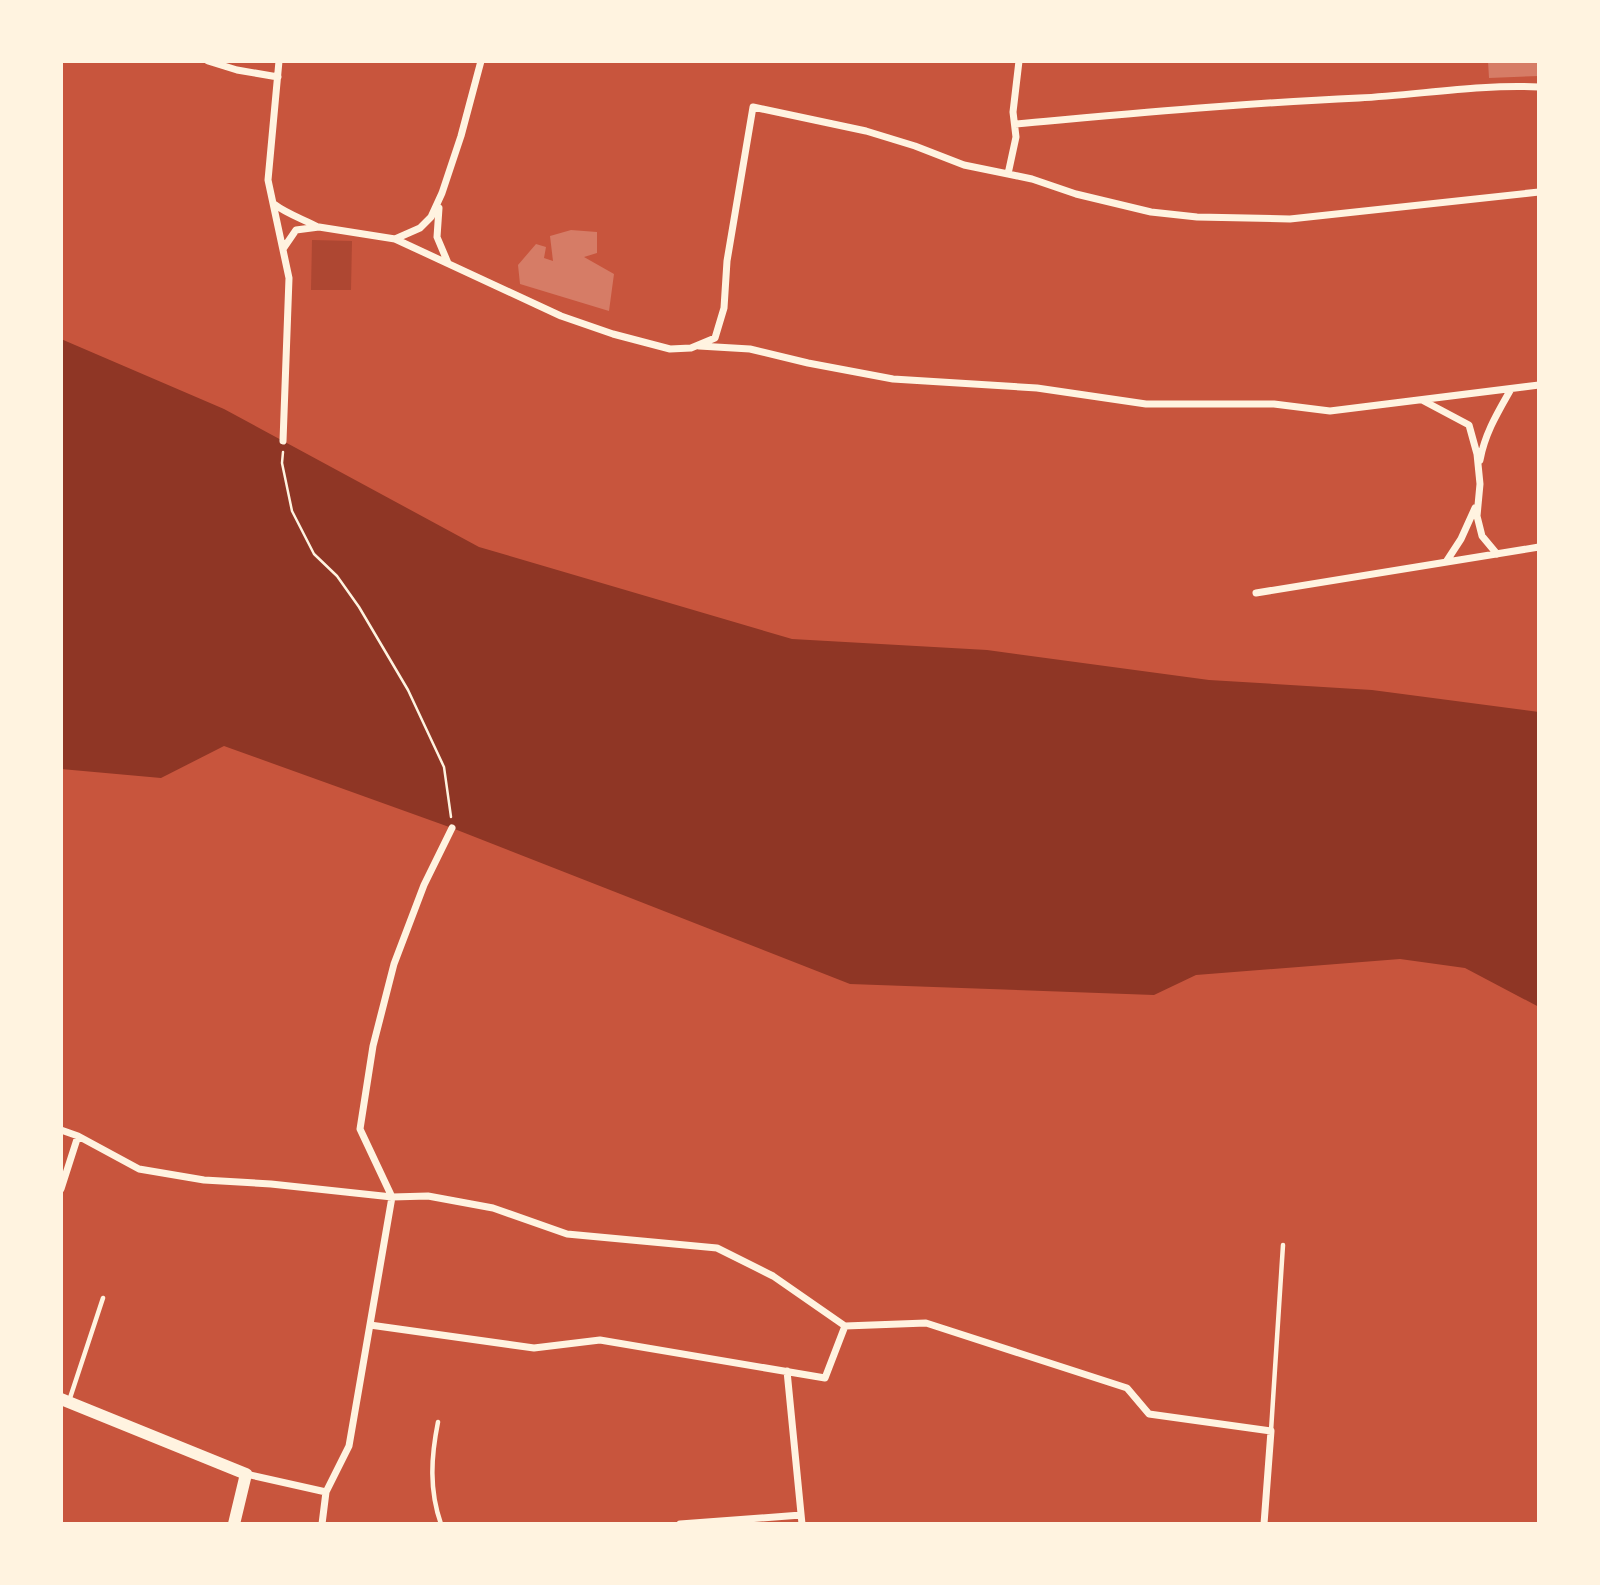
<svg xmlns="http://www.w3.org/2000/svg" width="1600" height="1585" font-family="'Open Sans',sans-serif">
<rect width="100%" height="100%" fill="#c8553d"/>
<path fill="#ae4732" d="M312 240 352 241 351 290H311Z"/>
<path fill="#8f3625" d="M61 339 224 409 479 547 792 639 987 650 1209 680 1372 690 1539 712V1007L1465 968 1400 959 1196 975 1154 995 850 984 452 828 224 746 161 778 61 769Z"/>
<path fill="#d67c66" d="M1488 61H1539V76L1489 78Z
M571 230 597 232V253L584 257 614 274 609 311 520 284 518 265 536 244 546 247 544 258 553 261 550 236Z"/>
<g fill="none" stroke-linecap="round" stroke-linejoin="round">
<path stroke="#fff3e0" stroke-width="2.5" d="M283 452 282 463 292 511 314 554 337 576 359 607 408 690 444 767 451 817"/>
<path stroke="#fff3e0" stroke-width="4.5" d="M69 1401 103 1298
M438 1422C431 1457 429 1490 441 1524
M1271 1431 1283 1245"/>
<path stroke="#fff3e0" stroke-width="7" d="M208 61 237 70 278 77
M279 61 268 180 289 278 283 441
M1019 61 1013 112 1016 137 1008 174 1032 179 1076 194 1151 212 1197 217 1290 219 1539 192
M1015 124C1129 114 1244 103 1359 98 1419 95 1478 84 1539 87
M274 204C287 214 303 219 318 227
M439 208 437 237 448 263
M395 239 420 228 431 217 442 193 461 136 481 61
M283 249 296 230 319 227 395 239 561 316 613 334 670 349 691 348 715 338 724 308 727 261 753 107 866 131 915 146 964 165 1008 174
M699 346 750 349 808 363 893 379 1037 388 1146 404H1274L1330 411 1539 385
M1422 400 1469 425 1477 454 1480 484 1477 516 1482 536 1497 554
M1480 460C1485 433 1498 412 1511 389
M1446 562 1461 539 1475 508
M1256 593 1539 547
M61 1130 78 1136 139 1169 204 1180 271 1184 392 1197 428 1196 493 1208 567 1234 717 1248 773 1276 845 1326
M61 1189 78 1136
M370 1325 534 1348 600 1340 825 1378 845 1326 926 1323 1127 1388 1149 1414 1271 1431 1264 1524
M787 1371 802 1524
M246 1474 326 1492
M322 1524 326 1492 349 1446 392 1197 360 1129 373 1046 394 964 424 885 452 828
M680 1524 801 1515"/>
<path stroke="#fff3e0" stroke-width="12" d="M61 1399 246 1474 234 1524"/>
</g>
<rect width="1600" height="1585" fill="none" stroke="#fff3e0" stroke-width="126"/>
</svg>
